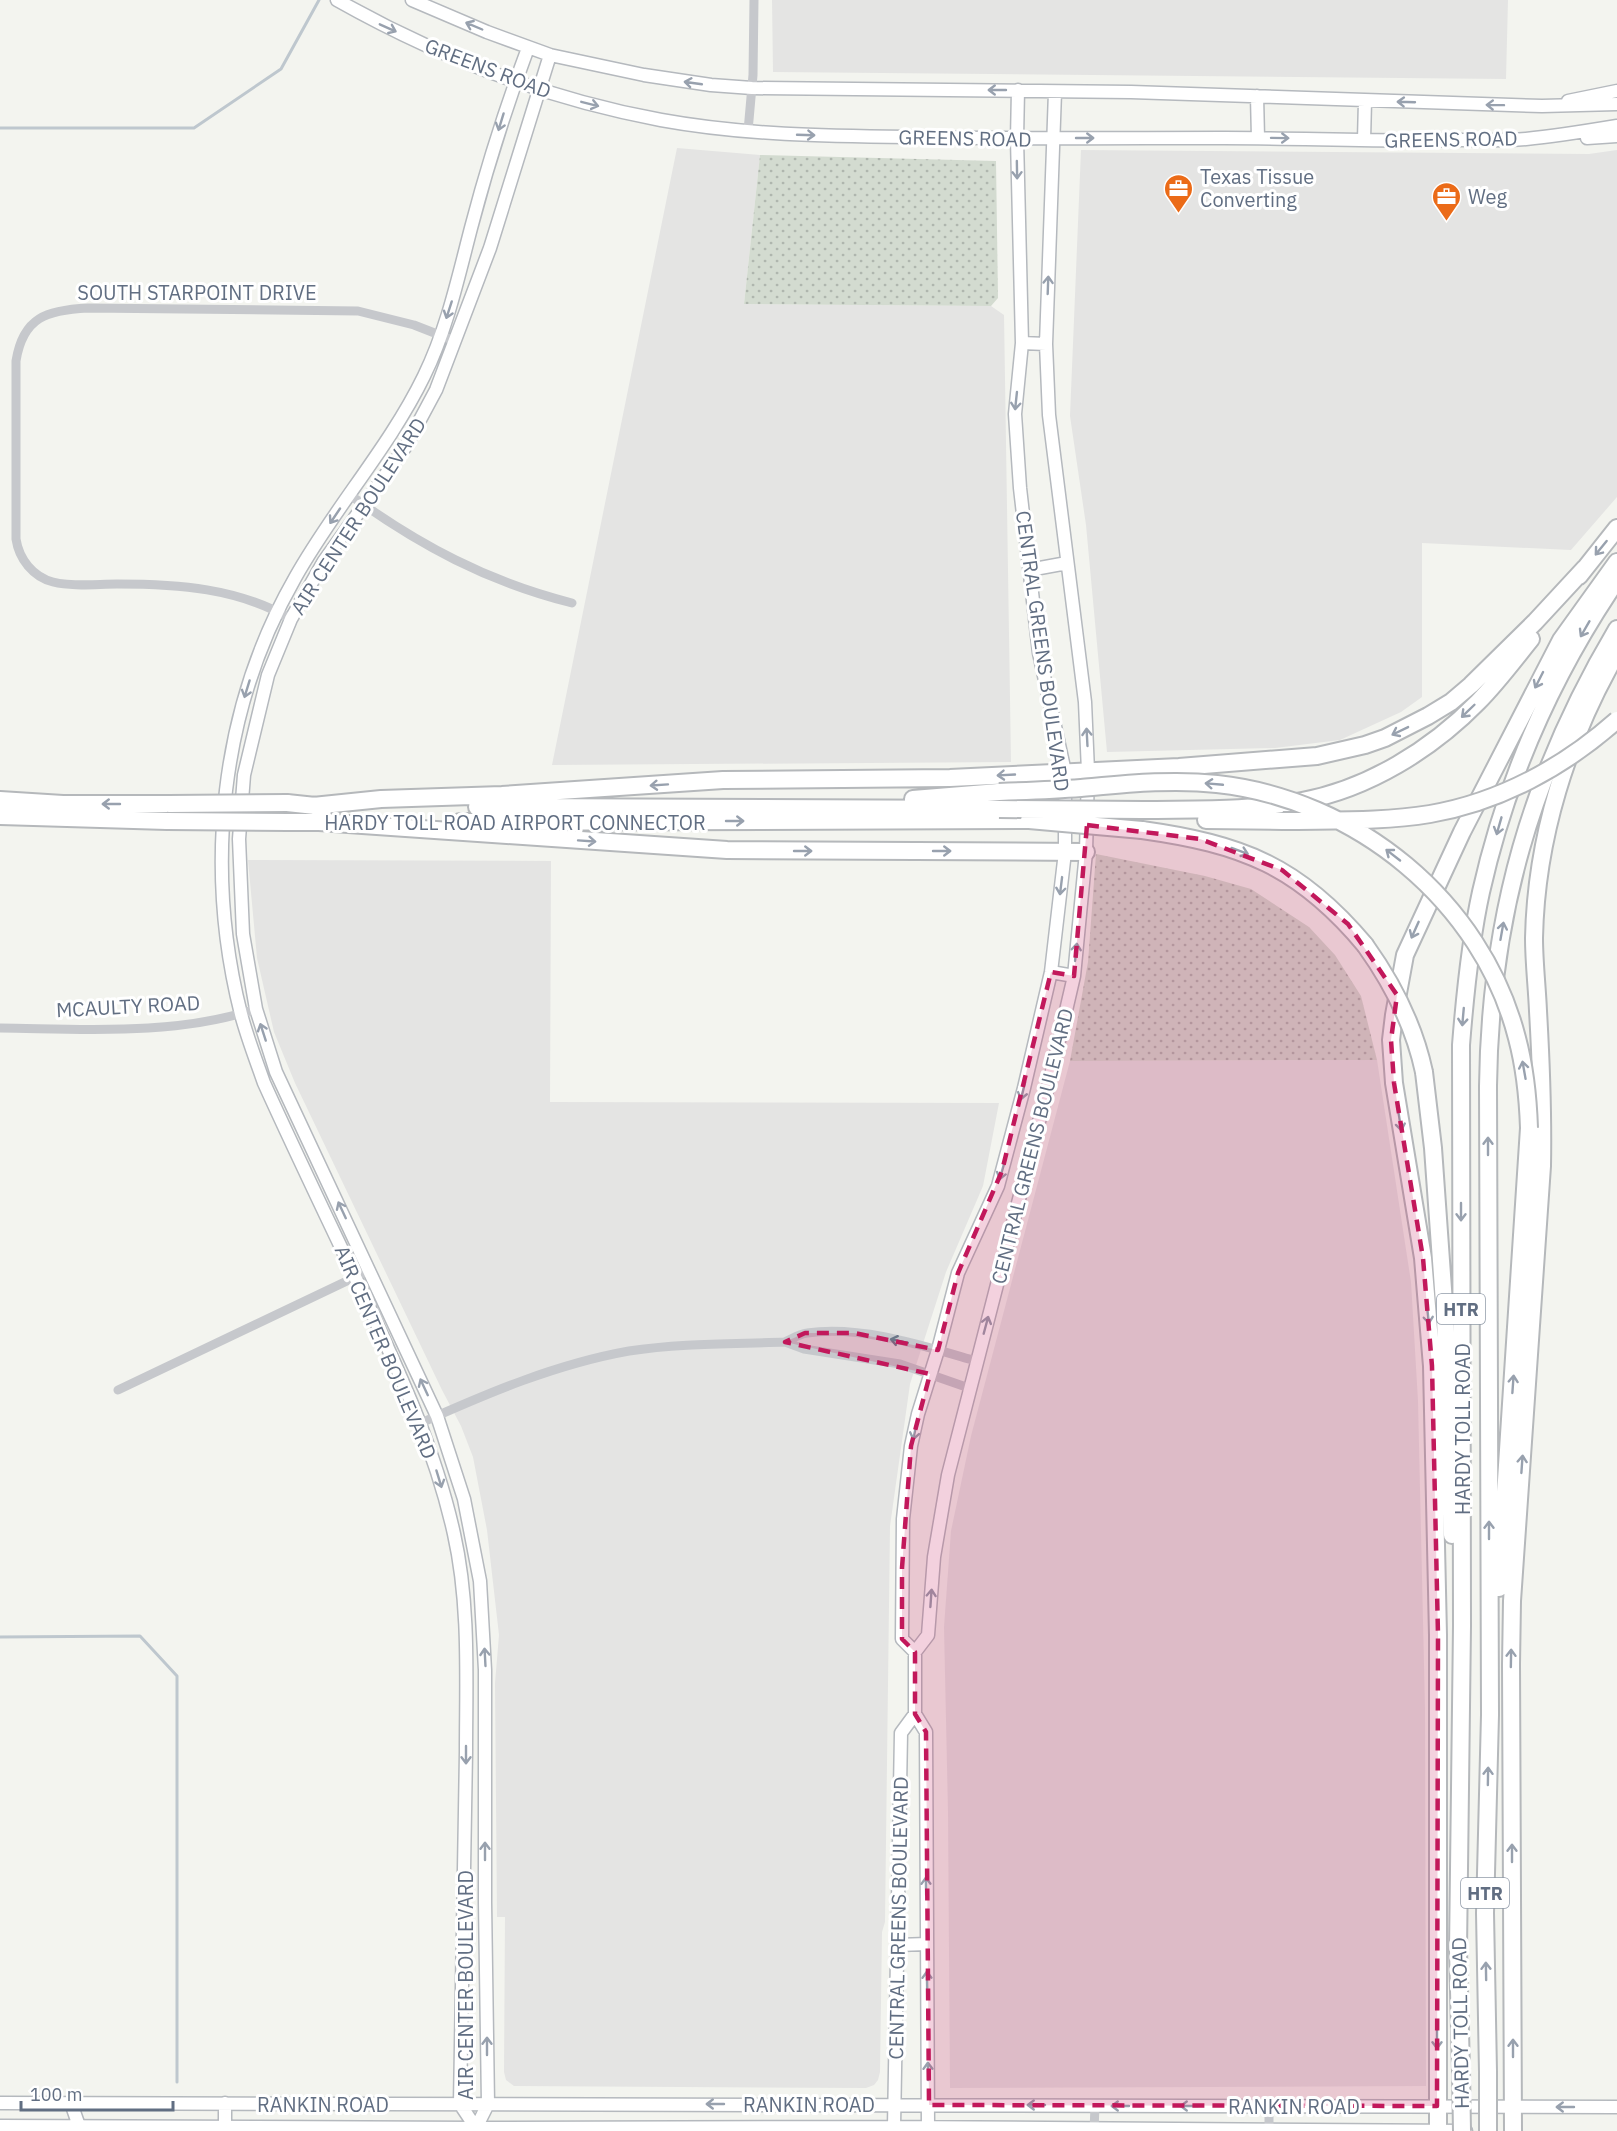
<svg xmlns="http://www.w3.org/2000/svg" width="1617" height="2131" font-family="'IBM Plex Sans',sans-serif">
<defs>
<pattern id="grass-dots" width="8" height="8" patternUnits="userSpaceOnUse" patternTransform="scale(1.5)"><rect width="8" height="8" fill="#d3dbd0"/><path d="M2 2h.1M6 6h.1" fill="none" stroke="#afb6ae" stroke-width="1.8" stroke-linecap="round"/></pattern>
</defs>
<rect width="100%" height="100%" fill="#f3f4ef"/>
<path fill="#e4e4e3" d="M772 0H1508L1506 79 773 72Z
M677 148 760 155 744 304 991 306 1004 315 1011 762 552 765Z
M1081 150 1589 154 1617 150V497L1571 550 1422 543V697L1401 712 1340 740 1275 748 1107 752 1086 525 1070 416Z
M248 860 551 861 550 1102 999 1103 983 1186 946 1272 910 1384 890 1526 885 1922 882 1932 880 2072 878 2080 874 2085 866 2088 514 2086 506 2080 504 2072 505 1917H497L495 1683 499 1635 487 1530 473 1457 461 1426 442 1390 295 1083 274 1032 257 958Z
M1377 1060 1411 1282 1418 1401 1425 1708 1426 2086 950 2088 948 1812 944 1627 951 1531 971 1436 1070 1061Z"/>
<path fill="url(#grass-dots)" d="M760 155 996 161 998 298 991 306 744 304Z
M1096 854 1205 876 1251 889 1309 927 1335 955 1361 996 1377 1060 1070 1061 1088 962Z"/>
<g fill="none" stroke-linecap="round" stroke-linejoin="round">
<path stroke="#bec7ce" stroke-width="3" d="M0 128H194L281 69 319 0
M0 1637 140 1636 177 1676V2082"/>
<defs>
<path id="secondary" d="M337 0C438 57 547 99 661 120 743 135 827 136 909 137 1014 139 1119 138 1224 138 1303 138 1382 142 1461 140 1482 140 1504 141 1526 139 1557 136 1587 131 1617 126
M412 0 487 32 550 55 644 75 711 85 752 88 1131 92 1542 106 1617 104
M1257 96 1258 138
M1568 101 1617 91
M1587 138 1617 136
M1364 140 1365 101
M1022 343 1046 344
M1029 570 1067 563
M1051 972 1074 976
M915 1652 902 1639 903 1519 911 1446 918 1414 938 1350 958 1273 998 1186 1024 1088 1051 972 1065 852V772L1039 653 1020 488 1015 414 1022 343 1017 139 1018 90
M897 1945 927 1944
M0 2103 1617 2107
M71 2103 79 2126
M0 2126 476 2128 894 2127 1466 2131
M225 2127V2103
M894 2127 901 1733 915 1714
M476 2128 460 2104C461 1987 465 1870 466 1752 466 1680 470 1605 454 1534 436 1452 401 1376 366 1300 332 1228 297 1156 264 1083 256 1060 247 1037 241 1014 204 868 220 709 295 578 334 508 389 448 424 376 447 329 458 278 471 228 487 167 506 107 528 48
M476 2128 488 2104 485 1902V1670L480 1581 464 1499 437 1416 276 1072 256 1009 243 934 239 839 244 775 268 675 291 619 324 561 406 446 436 390 490 248 550 55
M928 2128 926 1732 915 1714V1652L928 1635 934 1557 948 1475 1052 1071 1074 976 1086 852 1088 771 1085 702 1049 415 1046 344 1055 92"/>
<path id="highway" d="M1579 576 1617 528
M913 799 999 792
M0 800 63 804H169
M287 803 325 807
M313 806 381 799 502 795 723 780 950 778 1179 767 1317 756 1365 745 1385 738 1428 716 1451 702 1471 685 1535 622 1585 568
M477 807 999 809
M1143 810C1196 809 1250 811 1302 801 1368 789 1432 749 1478 702 1497 683 1514 660 1531 639
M0 816 167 821
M1206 820 1283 821
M288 822H329
M319 822 727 850 1086 852
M460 822 1029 820
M1142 830C1242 844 1299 866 1365 945
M1424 1072 1433 1148 1445 1317 1452 1535
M1499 1588 1529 1128
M1461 2071 1458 1950 1462 1626 1461 1045C1465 994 1470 942 1481 892 1506 780 1553 674 1617 580
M1488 2072 1485 1913 1490 1715 1488 1086C1490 917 1531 774 1617 629
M1438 2131V1635L1432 1366 1423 1258 1394 1083 1391 1040 1394 1015 1405 955 1462 832 1561 640 1617 562
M1513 2131 1511 1664 1512 1601 1542 1166C1543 1114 1541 1063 1538 1011 1537 987 1534 962 1534 938 1536 838 1567 740 1617 653"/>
</defs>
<use href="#secondary" stroke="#b5b9be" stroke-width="15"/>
<use href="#highway" stroke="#b5b8bb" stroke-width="20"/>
<path stroke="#c6c8cc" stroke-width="9" d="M748 131 753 75 754 0
M350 495C419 545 488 582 572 603
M291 619C238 588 178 584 117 584 97 584 73 587 53 582 33 577 19 559 16 539V361C23 317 47 310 88 308L358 311 414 325 455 341
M0 1028C85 1029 174 1036 256 1009
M785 1342 804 1349 900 1364 969 1388
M118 1390 370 1270
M421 1423C488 1393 556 1364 629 1351 680 1343 733 1344 785 1342 792 1339 799 1334 807 1333 861 1325 924 1346 976 1361
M1094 2131 1095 2106
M1269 2131V2107"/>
<use href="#secondary" stroke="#fff" stroke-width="12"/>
<use href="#highway" stroke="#fff" stroke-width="16"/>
<defs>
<path id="highway-bridge" d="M999 792C1027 791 1054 790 1081 788 1126 784 1172 779 1217 784 1356 799 1482 901 1517 1038 1525 1068 1528 1098 1529 1128
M169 804 287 803
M999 809 1143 810
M1029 820 1142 830
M167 821 288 822
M1283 821C1332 820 1382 822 1430 814 1500 802 1564 767 1617 720
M1365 945C1393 984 1414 1025 1424 1072
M1461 2071 1462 2131
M1488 2131V2072"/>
</defs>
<use href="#highway-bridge" stroke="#b5b8bb" stroke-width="20" stroke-linecap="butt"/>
<use href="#highway-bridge" stroke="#fff" stroke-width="16"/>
</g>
<defs><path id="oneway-shaft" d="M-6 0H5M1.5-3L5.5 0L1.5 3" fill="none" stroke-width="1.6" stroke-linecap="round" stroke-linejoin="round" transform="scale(1.5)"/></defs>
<g stroke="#98a1ae">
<use href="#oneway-shaft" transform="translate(474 26) rotate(-157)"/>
<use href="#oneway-shaft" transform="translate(388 28) rotate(24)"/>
<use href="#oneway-shaft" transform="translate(693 83) rotate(-172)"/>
<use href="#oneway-shaft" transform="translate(997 90) rotate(-180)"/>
<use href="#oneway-shaft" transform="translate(1406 102) rotate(-178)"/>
<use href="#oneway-shaft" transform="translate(590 104) rotate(14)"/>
<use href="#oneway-shaft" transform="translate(1495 105) rotate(-179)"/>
<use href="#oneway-shaft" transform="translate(501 122) rotate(107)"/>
<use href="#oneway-shaft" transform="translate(806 135) rotate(2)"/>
<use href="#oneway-shaft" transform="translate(1085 138)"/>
<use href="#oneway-shaft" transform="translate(1280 138) rotate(1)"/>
<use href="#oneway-shaft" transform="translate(1017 170) rotate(89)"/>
<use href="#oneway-shaft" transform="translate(1048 285) rotate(-88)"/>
<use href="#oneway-shaft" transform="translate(449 310) rotate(108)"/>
<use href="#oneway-shaft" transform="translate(1016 401) rotate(96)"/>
<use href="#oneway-shaft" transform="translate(335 516) rotate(124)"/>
<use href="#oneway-shaft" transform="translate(1601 548) rotate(129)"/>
<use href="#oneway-shaft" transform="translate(1585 629) rotate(120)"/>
<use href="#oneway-shaft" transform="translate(1539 680) rotate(117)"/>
<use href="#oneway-shaft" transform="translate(247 689) rotate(107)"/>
<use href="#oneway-shaft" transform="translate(1468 711) rotate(136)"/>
<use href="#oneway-shaft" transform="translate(1400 731) rotate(154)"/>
<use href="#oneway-shaft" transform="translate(1087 737) rotate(-93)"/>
<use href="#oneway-shaft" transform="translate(1006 775) rotate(177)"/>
<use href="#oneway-shaft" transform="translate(1214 784) rotate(-175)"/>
<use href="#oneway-shaft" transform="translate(659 785) rotate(176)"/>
<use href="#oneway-shaft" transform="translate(111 804) rotate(-180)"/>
<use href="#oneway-shaft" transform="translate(735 821)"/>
<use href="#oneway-shaft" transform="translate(1499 826) rotate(106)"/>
<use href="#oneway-shaft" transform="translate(587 841) rotate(4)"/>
<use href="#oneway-shaft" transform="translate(803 851)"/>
<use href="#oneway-shaft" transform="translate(942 851)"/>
<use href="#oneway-shaft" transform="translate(1240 851) rotate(20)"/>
<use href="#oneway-shaft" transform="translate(1393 855) rotate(-142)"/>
<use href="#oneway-shaft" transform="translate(1061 886) rotate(97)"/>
<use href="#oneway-shaft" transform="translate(1415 930) rotate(114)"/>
<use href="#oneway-shaft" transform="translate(1502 931) rotate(-80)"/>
<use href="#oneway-shaft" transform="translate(1076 952) rotate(-84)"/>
<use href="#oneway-shaft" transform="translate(1463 1017) rotate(95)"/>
<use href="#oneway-shaft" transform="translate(263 1032) rotate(-108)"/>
<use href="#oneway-shaft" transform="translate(1524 1070) rotate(-100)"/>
<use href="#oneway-shaft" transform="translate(1023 1091) rotate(104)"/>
<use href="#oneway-shaft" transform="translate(1400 1122) rotate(81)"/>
<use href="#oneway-shaft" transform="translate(1488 1146) rotate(-90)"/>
<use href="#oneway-shaft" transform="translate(1002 1171) rotate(106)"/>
<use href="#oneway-shaft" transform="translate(342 1210) rotate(-115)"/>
<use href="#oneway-shaft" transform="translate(1461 1212) rotate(90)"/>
<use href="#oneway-shaft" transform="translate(1428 1315) rotate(84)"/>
<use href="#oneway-shaft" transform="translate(986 1325) rotate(-75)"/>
<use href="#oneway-shaft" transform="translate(1513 1384) rotate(-86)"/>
<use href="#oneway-shaft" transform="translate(424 1387) rotate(-115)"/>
<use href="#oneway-shaft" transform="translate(915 1431) rotate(102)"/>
<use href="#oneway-shaft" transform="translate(1522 1464) rotate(-86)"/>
<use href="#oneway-shaft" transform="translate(439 1479) rotate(73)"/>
<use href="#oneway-shaft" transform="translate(1489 1530) rotate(-90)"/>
<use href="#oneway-shaft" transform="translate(931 1598) rotate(-86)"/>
<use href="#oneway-shaft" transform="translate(485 1657) rotate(-93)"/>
<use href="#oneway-shaft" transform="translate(1511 1658) rotate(-89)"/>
<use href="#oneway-shaft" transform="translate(466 1755) rotate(90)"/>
<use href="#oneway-shaft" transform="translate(1488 1776) rotate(-89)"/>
<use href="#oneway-shaft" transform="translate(485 1851) rotate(-90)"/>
<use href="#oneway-shaft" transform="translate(1512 1853) rotate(-90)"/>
<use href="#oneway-shaft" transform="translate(926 1886) rotate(-91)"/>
<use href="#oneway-shaft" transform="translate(1486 1971) rotate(-91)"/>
<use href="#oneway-shaft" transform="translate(927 1980) rotate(-91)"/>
<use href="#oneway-shaft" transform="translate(1437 2040) rotate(90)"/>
<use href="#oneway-shaft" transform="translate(487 2046) rotate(-90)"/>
<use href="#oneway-shaft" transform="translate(1513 2048) rotate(-90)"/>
<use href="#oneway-shaft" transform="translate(928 2071) rotate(-91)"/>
<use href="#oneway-shaft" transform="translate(715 2104) rotate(180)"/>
<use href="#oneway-shaft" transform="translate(1036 2105) rotate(-180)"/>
<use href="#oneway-shaft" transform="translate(1120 2106) rotate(-180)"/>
<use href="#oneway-shaft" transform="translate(1189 2106) rotate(-180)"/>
<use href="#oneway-shaft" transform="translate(1565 2107) rotate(-180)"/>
</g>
<use stroke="#6b7789" href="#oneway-shaft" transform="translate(899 1341) rotate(-168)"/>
<path fill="#c2185b" fill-opacity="0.2" stroke="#c2185b" stroke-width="4.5" stroke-dasharray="12 8" stroke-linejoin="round" d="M1087 825 1200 839 1282 870 1348 924 1397 995 1391 1040 1394 1083 1423 1258 1432 1366 1438 1635 1437 2106 929 2105 926 1732 915 1714V1652L902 1639V1568L911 1446 930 1374 785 1342 805 1333H854L938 1350 958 1273 1002 1171 1051 972 1074 976Z"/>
<defs>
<symbol id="office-pin" viewBox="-11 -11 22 30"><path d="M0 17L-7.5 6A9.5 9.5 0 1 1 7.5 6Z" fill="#eb6b18" stroke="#fff"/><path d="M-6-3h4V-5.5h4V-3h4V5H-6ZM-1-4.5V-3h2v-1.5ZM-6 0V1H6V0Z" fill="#fff"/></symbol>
</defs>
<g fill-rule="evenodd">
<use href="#office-pin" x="1162" y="172" width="33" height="45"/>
<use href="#office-pin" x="1430" y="180" width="33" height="45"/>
</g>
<g text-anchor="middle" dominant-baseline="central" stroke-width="6" stroke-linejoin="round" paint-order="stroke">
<g fill="#fff" stroke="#909aa8" stroke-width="1.5">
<rect x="1437" y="1294" width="48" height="30" rx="4.5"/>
<rect x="1461" y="1878" width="48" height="30" rx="4.5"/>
</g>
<g font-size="18" font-weight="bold" fill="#616e82">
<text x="1461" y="1309">HTR</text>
<text x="1485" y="1893">HTR</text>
</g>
<g font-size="20" fill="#616e82" stroke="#fff">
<text transform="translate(488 68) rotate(21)">GREENS ROAD</text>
<text transform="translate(965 138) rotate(1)">GREENS ROAD</text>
<text transform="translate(1451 139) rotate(-1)">GREENS ROAD</text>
<text x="197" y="292">SOUTH STARPOINT DRIVE</text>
<text transform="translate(358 516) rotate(-57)">AIR CENTER BOULEVARD</text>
<text transform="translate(1043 651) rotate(82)">CENTRAL GREENS BOULEVARD</text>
<text x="515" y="822">HARDY TOLL ROAD AIRPORT CONNECTOR</text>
<text transform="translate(128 1006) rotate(-3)">MCAULTY ROAD</text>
<text transform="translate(1032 1146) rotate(-76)">CENTRAL GREENS BOULEVARD</text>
<text transform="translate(386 1352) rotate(67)">AIR CENTER BOULEVARD</text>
<text transform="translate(1462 1429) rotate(-90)">HARDY TOLL ROAD</text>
<text transform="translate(898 1918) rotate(-89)">CENTRAL GREENS BOULEVARD</text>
<text transform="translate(465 1985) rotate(-90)">AIR CENTER BOULEVARD</text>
<text transform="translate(1460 2023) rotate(-91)">HARDY TOLL ROAD</text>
<text x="323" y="2104">RANKIN ROAD</text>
<text x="809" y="2104">RANKIN ROAD</text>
<text x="1294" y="2106">RANKIN ROAD</text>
</g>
<g font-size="20" fill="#616e82" stroke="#fff" text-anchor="start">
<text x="1200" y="176">Texas Tissue<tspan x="1200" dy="23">Converting</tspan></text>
<text x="1468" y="196">Weg</text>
</g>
</g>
<path d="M21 2101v9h152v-9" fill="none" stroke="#616e82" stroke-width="3"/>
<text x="30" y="2101" font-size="18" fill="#616e82" stroke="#ffffff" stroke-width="4.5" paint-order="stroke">100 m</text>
</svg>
